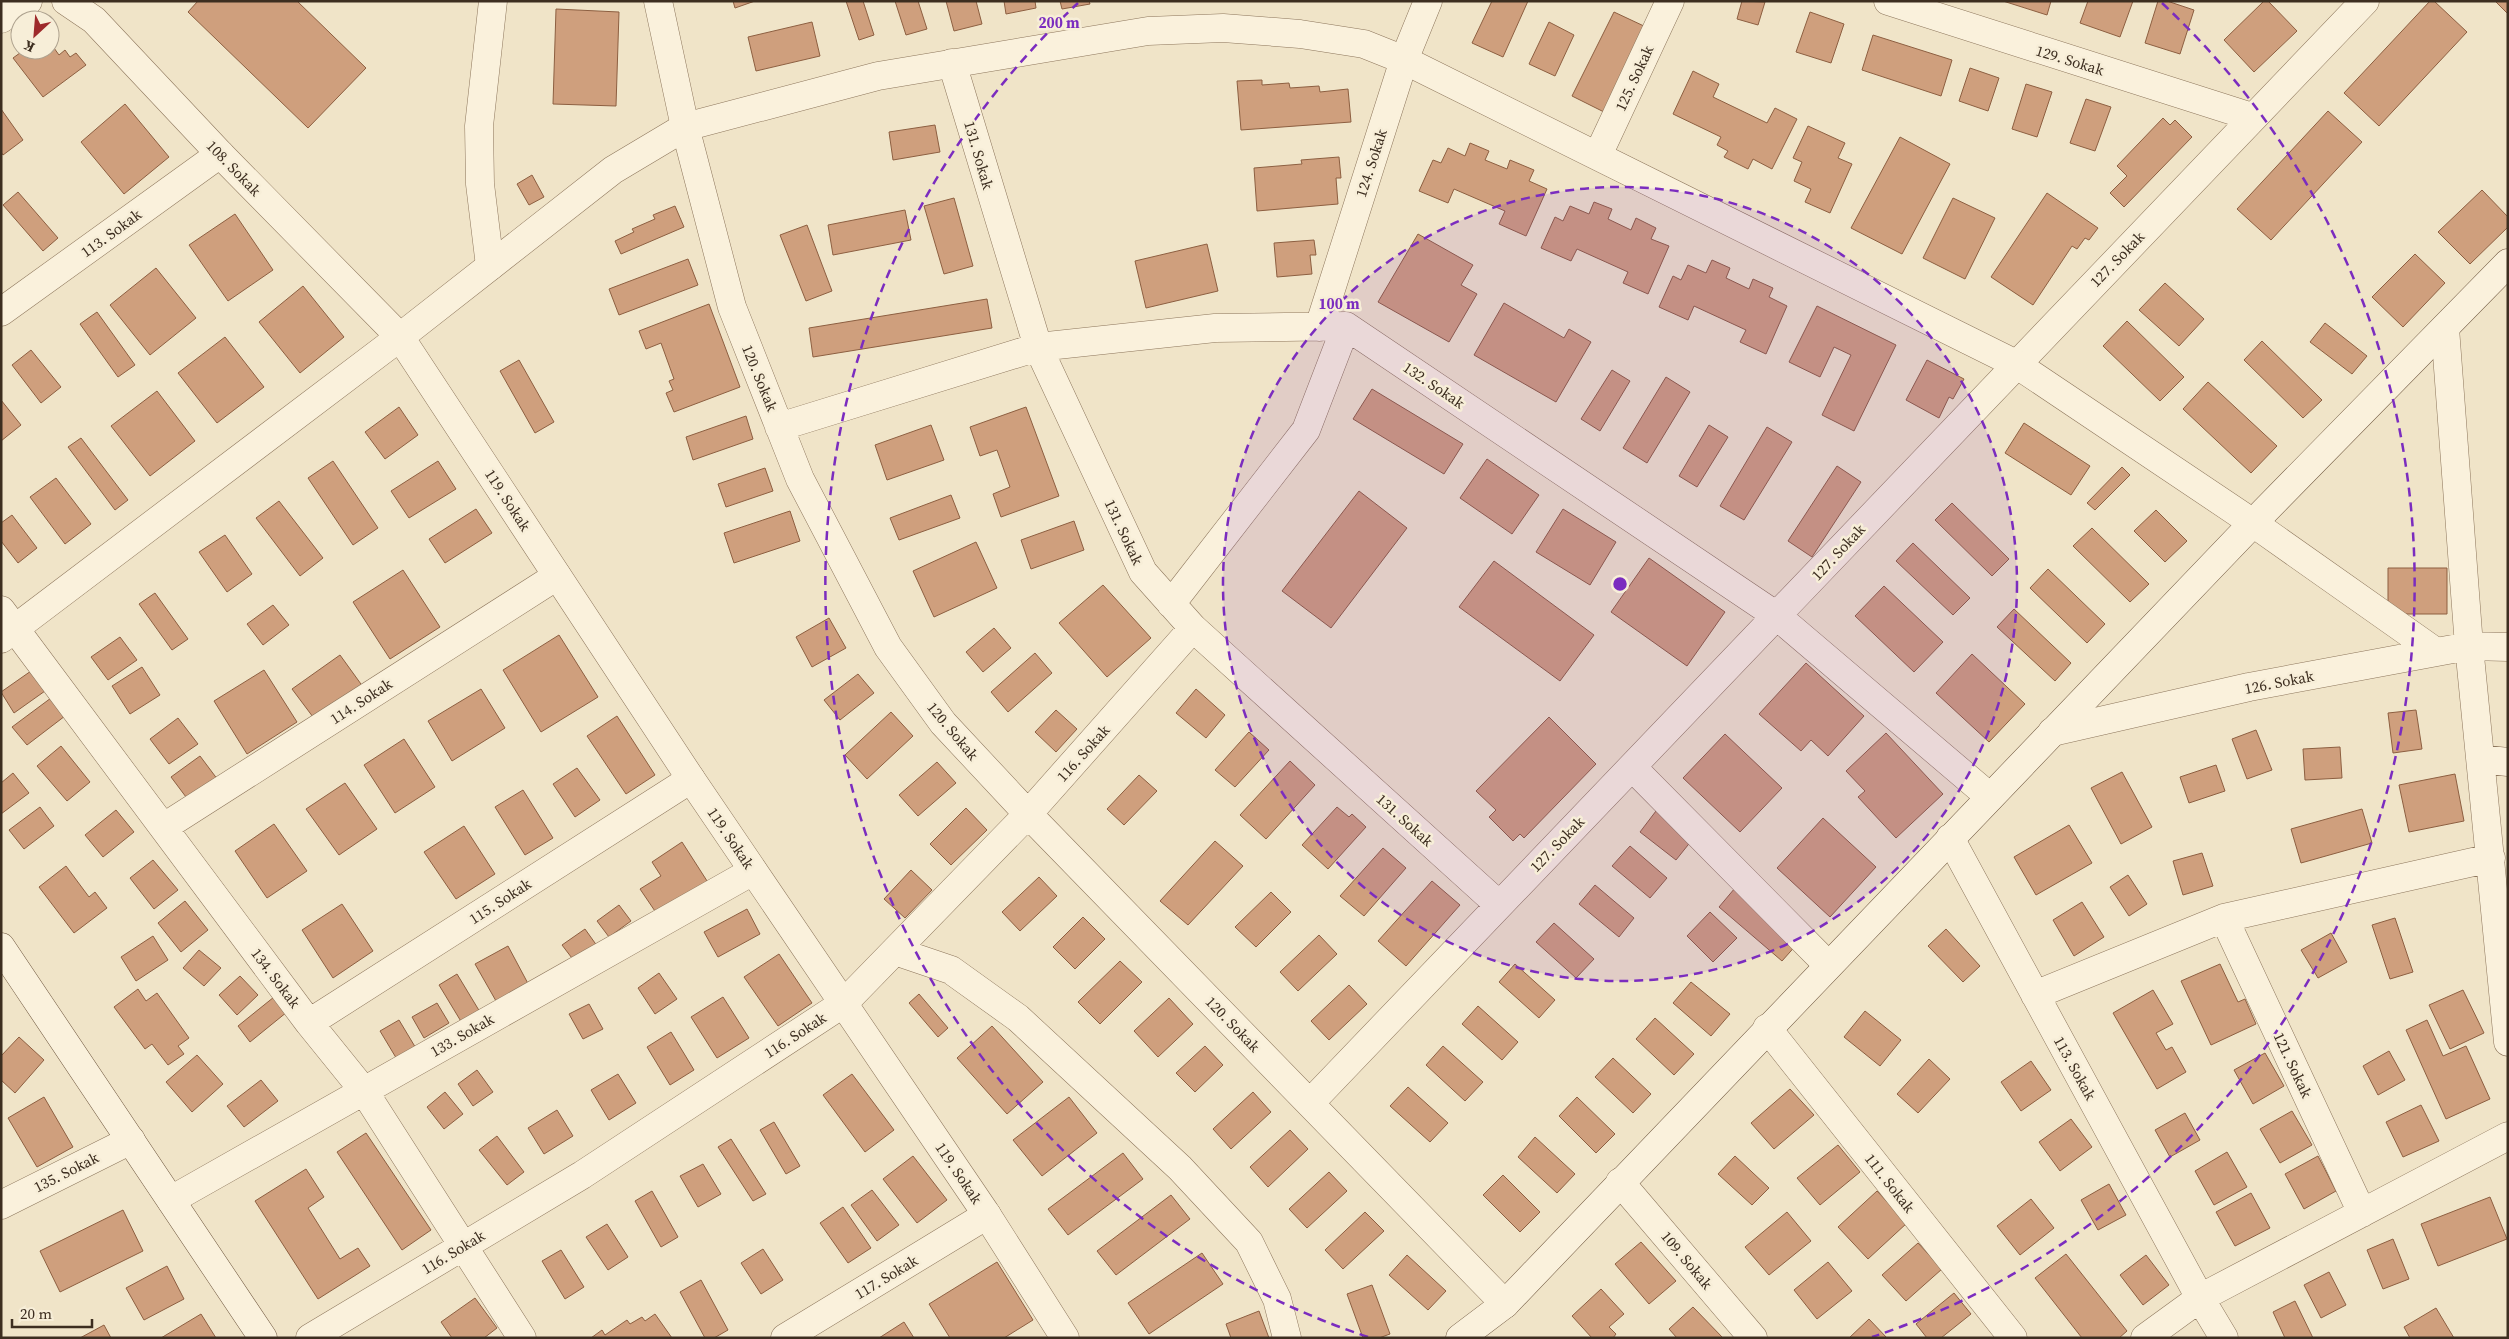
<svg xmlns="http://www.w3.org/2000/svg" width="2509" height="1339" font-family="'Source Serif 4',serif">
<rect width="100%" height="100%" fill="#f0e4c8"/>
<path fill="#cf9f7d" stroke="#8d5f41" d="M198 1H297L366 68 308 128 188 12Z
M733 1H755L735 8Z
M846 1H863L874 35 859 40Z
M895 1H918L927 29 906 35Z
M946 1H976L982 24 954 31Z
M1004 1H1035L1036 8 1006 14Z
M1060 1H1089L1090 4 1062 9Z
M1492 1H1528L1503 57 1472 43Z
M1742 1 1765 2 1758 25 1737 19Z
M2003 1H2051L2047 15Z
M2088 1H2133L2120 37 2080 23Z
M2158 1H2167L2194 10 2180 54 2145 43Z
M2264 1H2268L2297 31 2254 72 2224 40Z
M2430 1H2434L2467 32 2379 126 2344 93Z
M2495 1H2508V14Z
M556 9 619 12 616 106 553 104Z
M1614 12 1646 27 1604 112 1572 96Z
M1810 12 1844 24 1831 63 1796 52Z
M812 22 820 56 756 71 748 37Z
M1549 22 1574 35 1555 76 1529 64Z
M1873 35 1952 60 1941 96 1862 70Z
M54 48 59 55 65 50 70 57 76 53 86 65 43 97 13 58 24 50 48 52Z
M1970 68 1999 78 1988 111 1959 101Z
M1693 71 1719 84 1713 97 1767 123 1775 108 1797 119 1772 169 1753 159 1748 169 1724 157 1728 151 1717 145 1721 137 1673 114Z
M1262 80V85L1289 83 1290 88 1319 86 1320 92 1348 89 1351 122 1241 130 1237 81Z
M2026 84 2052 92 2037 137 2012 129Z
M2086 99 2111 107 2095 151 2070 143Z
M125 104 169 157 124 194 81 142Z
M1 109 23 140 3 155 1 152Z
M2328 111 2362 142 2271 240 2237 209Z
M2163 118 2170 125 2175 120 2192 137 2124 207 2110 193 2127 176 2117 166Z
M935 125 940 152 893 160 889 132Z
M1808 126 1845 143 1838 158 1852 164 1830 213 1805 202 1811 189 1794 181 1802 162 1793 158Z
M1900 137 1950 164 1902 254 1851 228Z
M1470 143 1489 151 1485 160 1507 169 1510 160 1534 170 1529 181 1547 189 1526 236 1499 224 1505 211 1454 189 1448 203 1419 191 1433 160 1441 163 1448 148 1465 156Z
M1339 157 1341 178H1336L1338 204 1257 211 1254 168 1302 164 1301 160Z
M532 175 544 197 529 205 517 184Z
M2482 190 2508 217V227L2470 264 2438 232Z
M18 192 58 238 43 251 3 205Z
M2047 193 2098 228 2089 240 2085 238 2077 249 2072 246 2033 305 1991 277Z
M954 198 973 266 944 274 924 206Z
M1953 198 1995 218 1965 279 1923 258Z
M1594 202 1612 209 1608 219 1631 230 1636 218 1656 228 1651 239 1669 246 1648 294 1623 283 1628 272 1577 249 1571 261 1541 248 1555 217 1563 221 1570 206 1589 214Z
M675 206 684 227 621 254 615 241 634 232 632 229 655 219 653 215Z
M905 210 911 240 833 255 828 225Z
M235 214 273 270 228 301 189 245Z
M807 225 832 291 806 301 780 235Z
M1418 234 1473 265 1461 285 1477 294 1449 342 1378 302Z
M1314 240 1316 255H1310L1312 274 1277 277 1274 243Z
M1207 244 1218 291 1146 308 1135 261Z
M2415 254 2445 283 2403 327 2372 297Z
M688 259 698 285 619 315 609 289Z
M1712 260 1730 268 1726 278 1749 289 1753 279 1773 288 1769 297 1787 306 1766 354 1740 342 1746 330 1694 306 1688 320 1659 307 1673 276 1681 280 1688 265 1706 273Z
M156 268 196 318 150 355 110 305Z
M2165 283 2204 319 2179 346 2139 310Z
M303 286 344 337 300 373 259 322Z
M987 299 992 328 813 357 809 328Z
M1504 303 1564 338 1569 329 1591 342 1556 402 1474 355Z
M709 304 740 387 674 412 666 393 673 390 669 381 674 379 661 343 646 349 639 331Z
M1817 306 1896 345 1854 431 1822 415 1851 355 1834 347 1820 377 1789 362Z
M97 312 135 365 118 377 80 324Z
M2127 321 2184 377 2160 401 2103 346Z
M2325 323 2367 356 2352 374 2310 342Z
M225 337 264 387 217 423 178 373Z
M2262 341 2322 400 2303 418 2244 360Z
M31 350 61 387 41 403 12 365Z
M519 360 554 422 535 433 500 371Z
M1927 360 1964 379 1953 399 1949 397 1939 418 1906 400Z
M1612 370 1630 381 1600 431 1581 419Z
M1666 377 1690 392 1647 463 1623 448Z
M2208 382 2277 446 2251 473 2183 409Z
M1372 389 1463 444 1444 474 1353 419Z
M157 391 195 441 150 476 111 426Z
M1 400 21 425 1 441Z
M399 407 418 435 385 459 365 432Z
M1026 407 1059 496 1001 517 993 494 1010 487 997 450 980 456 970 427Z
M746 416 753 439 693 460 686 437Z
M2024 423 2090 466 2071 495 2005 453Z
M931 425 944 460 887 480 875 445Z
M1709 425 1728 437 1697 487 1679 476Z
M1767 427 1792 442 1744 520 1720 506Z
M81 438 128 500 115 510 68 447Z
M1487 459 1539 495 1512 534 1460 498Z
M333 461 378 528 353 545 308 478Z
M438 461 456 489 409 518 391 491Z
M1837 466 1861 482 1812 557 1788 541Z
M2122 467 2130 475 2095 510 2087 503Z
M765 468 773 491 726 507 718 484Z
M56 478 91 524 65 544 30 497Z
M1359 491 1407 528 1331 628 1282 591Z
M951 495 960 518 899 540 890 518Z
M279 501 323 558 300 576 256 518Z
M1952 503 2009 559 1992 576 1935 520Z
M476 509 492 533 445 563 429 539Z
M1563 509 1616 542 1590 585 1536 552Z
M2156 510 2187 541 2165 562 2134 531Z
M790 511 800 541 734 563 724 533Z
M12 515 37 548 18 563 1 541V523Z
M1074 521 1084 550 1031 569 1021 540Z
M2092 528 2149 584 2130 602 2073 546Z
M225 535 252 574 227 592 199 552Z
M976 542 997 588 934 617 913 571Z
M1913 543 1970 598 1953 615 1896 561Z
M1649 558 1725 612 1687 666 1611 612Z
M1494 561 1594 635 1560 681 1459 607Z
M2388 568H2447V614H2388Z
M2048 569 2105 624 2087 643 2030 588Z
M403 570 440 627 390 659 353 602Z
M1103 585 1151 638 1107 677 1059 623Z
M1884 586 1943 642 1914 672 1855 616Z
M155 593 188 639 172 650 139 604Z
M273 605 289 625 263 645 247 624Z
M2014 609 2071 663 2055 681 1997 627Z
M829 618 846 648 812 667 796 637Z
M994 628 1011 648 983 672 966 652Z
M559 635 598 697 541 732 503 670Z
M120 637 137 660 108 680 91 657Z
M1035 653 1052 673 1008 712 991 692Z
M1972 654 2025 704 1989 742 1936 693Z
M340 655 366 691 319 725 292 689Z
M1806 663 1864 716 1828 756 1811 740 1801 751 1759 714Z
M142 667 160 695 130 714 112 686Z
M264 670 297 722 247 754 214 701Z
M31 671 45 691 14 713 1 692Z
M858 674 874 693 840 720 824 700Z
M481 689 505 728 452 761 428 721Z
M1196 689 1225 715 1206 738 1176 713Z
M51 698 65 716 27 745 12 727Z
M1056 710 1077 729 1056 752 1035 732Z
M2416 710 2422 749 2393 753 2388 713Z
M891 712 913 736 867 779 845 755Z
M617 716 655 775 626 794 587 736Z
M1549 717 1596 764 1524 838 1520 834 1513 841 1489 817 1496 810 1476 791Z
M178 718 198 744 169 764 150 739Z
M2256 730 2272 770 2247 779 2232 739Z
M1249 732 1269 750 1235 787 1215 770Z
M1886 733 1943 794 1896 838 1858 797 1865 791 1846 771Z
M1725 734 1782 788 1740 832 1683 778Z
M404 739 435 787 395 813 364 765Z
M61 746 90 782 67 801 37 766Z
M2340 747 2342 778 2305 780 2303 749Z
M200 756 218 780 189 801 171 777Z
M1290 761 1315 785 1266 839 1240 815Z
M937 762 956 783 918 816 899 795Z
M2216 765 2225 791 2189 803 2180 777Z
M577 768 600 800 575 817 553 784Z
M2122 772 2152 827 2121 844 2091 788Z
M13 773 29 793 1 814V783Z
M2455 774 2464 821 2409 832 2399 785Z
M1139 775 1157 791 1124 825 1107 809Z
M345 783 377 829 339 855 306 809Z
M523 790 553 838 525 855 495 807Z
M40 807 54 826 24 849 9 830Z
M1337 807 1349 817 1352 814 1366 827 1328 869 1302 845Z
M966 808 987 830 951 865 930 844Z
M2362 809 2372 843 2301 863 2291 829Z
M116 810 134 832 103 857 85 835Z
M1656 811 1692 840 1676 860 1640 832Z
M1823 818 1876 867 1830 917 1777 868Z
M274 824 307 871 267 898 235 851Z
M2069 825 2092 863 2036 895 2014 857Z
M464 826 495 874 456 899 424 852Z
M1215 841 1243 866 1188 925 1160 901Z
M682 842 709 884 659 917 640 889 661 876 652 862Z
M1630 846 1667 878 1650 898 1612 866Z
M1383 848 1406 868 1364 916 1340 896Z
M2202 853 2213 886 2183 895 2173 861Z
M153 860 178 890 154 909 130 878Z
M66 866 89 897 95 892 107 908 74 933 39 887Z
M911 870 932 890 905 918 884 899Z
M2128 875 2147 904 2129 916 2110 887Z
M1039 877 1057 896 1020 931 1002 912Z
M1432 881 1460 905 1406 966 1378 941Z
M1595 885 1634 918 1619 937 1579 904Z
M1735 888 1798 943 1782 961 1719 907Z
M1271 892 1291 912 1256 947 1235 927Z
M185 901 208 930 181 952 158 923Z
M2082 902 2104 937 2074 956 2053 920Z
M342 904 373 951 333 978 302 930Z
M619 905 631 921 609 937 597 921Z
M747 909 760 934 718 957 704 932Z
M1710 912 1737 938 1713 962 1687 936Z
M1083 917 1105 939 1075 969 1053 947Z
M2395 918 2413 972 2390 979 2372 925Z
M1554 923 1594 959 1576 978 1536 942Z
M585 929 600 950 578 966 562 945Z
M1946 929 1980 966 1963 982 1928 946Z
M2331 933 2347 962 2318 978 2301 950Z
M1319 935 1337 954 1298 991 1280 972Z
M153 936 168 960 136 981 121 957Z
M508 946 532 991 500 1008 475 964Z
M199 950 221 968 204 986 183 968Z
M779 954 812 1003 778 1026 744 977Z
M1120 961 1142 982 1100 1024 1078 1002Z
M1515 964 1555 1000 1539 1018 1499 982Z
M2220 964 2238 1002 2245 999 2256 1024 2211 1045 2181 981Z
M659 973 677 999 655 1014 638 988Z
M457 974 483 1017 465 1028 439 985Z
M240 976 258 995 237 1015 219 995Z
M1691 982 1730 1014 1711 1036 1673 1003Z
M1349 985 1367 1004 1329 1040 1311 1021Z
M138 989 146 1001 157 993 189 1038 178 1046 184 1054 168 1065 152 1044 145 1049 114 1007Z
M2153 990 2173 1024 2156 1033 2166 1050 2172 1047 2186 1072 2157 1089 2113 1013Z
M2463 990 2484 1033 2450 1049 2429 1005Z
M919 994 948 1028 938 1037 909 1003Z
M274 997 287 1012 250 1042 238 1026Z
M723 997 749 1038 717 1058 691 1017Z
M1169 998 1193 1024 1158 1057 1134 1031Z
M437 1003 449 1023 424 1038 412 1017Z
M589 1004 603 1029 583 1039 569 1014Z
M1478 1006 1518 1042 1502 1060 1462 1024Z
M1865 1011 1901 1040 1880 1066 1844 1037Z
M1655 1018 1694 1054 1674 1075 1636 1039Z
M399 1020 420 1055 401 1066 380 1031Z
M2427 1020 2443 1056 2466 1046 2490 1099 2446 1119 2406 1030Z
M992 1026 1043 1082 1007 1114 957 1058Z
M671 1032 694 1070 670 1085 647 1047Z
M19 1037 44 1060 15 1093 1 1080V1056Z
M1205 1046 1223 1065 1195 1092 1176 1073Z
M1443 1046 1483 1082 1465 1101 1426 1065Z
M2389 1051 2405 1080 2378 1095 2363 1066Z
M2265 1053 2284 1086 2253 1104 2234 1070Z
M197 1055 223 1084 192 1112 166 1082Z
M1613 1058 1651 1094 1633 1113 1595 1077Z
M1929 1059 1950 1079 1918 1113 1897 1094Z
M2031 1061 2051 1090 2021 1111 2001 1082Z
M477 1070 493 1092 473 1106 458 1084Z
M618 1074 636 1103 609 1120 591 1090Z
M852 1074 894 1130 865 1152 823 1095Z
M261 1080 278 1101 244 1127 227 1106Z
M1408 1087 1448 1123 1430 1142 1390 1106Z
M1790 1089 1814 1115 1774 1149 1751 1123Z
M445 1092 463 1114 444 1129 427 1107Z
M1253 1092 1271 1112 1231 1149 1213 1129Z
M44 1097 73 1147 37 1167 8 1118Z
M1069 1097 1097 1133 1042 1176 1013 1140Z
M1577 1097 1615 1134 1596 1153 1559 1116Z
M2421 1105 2439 1141 2403 1157 2386 1122Z
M557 1110 573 1136 544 1154 528 1128Z
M2292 1111 2312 1145 2280 1163 2260 1129Z
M2185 1113 2200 1140 2170 1157 2155 1130Z
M2071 1119 2092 1147 2060 1171 2039 1142Z
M774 1122 800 1166 786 1174 760 1130Z
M1290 1130 1308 1149 1268 1187 1250 1167Z
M366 1133 431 1230 402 1250 337 1152Z
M497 1136 524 1172 507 1185 479 1150Z
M1535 1137 1575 1174 1557 1193 1518 1157Z
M731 1139 766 1194 753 1201 718 1147Z
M1838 1145 1860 1172 1820 1205 1797 1178Z
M2227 1152 2247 1187 2214 1205 2195 1171Z
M1123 1153 1143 1179 1068 1235 1048 1209Z
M913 1156 947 1200 917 1223 883 1179Z
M1735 1156 1769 1188 1752 1205 1718 1174Z
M2318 1156 2336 1191 2304 1209 2285 1174Z
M703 1164 721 1194 698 1207 680 1176Z
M306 1169 324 1197 308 1208 340 1259 358 1248 370 1266 318 1299 255 1201Z
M1329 1172 1347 1191 1307 1228 1289 1209Z
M1503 1175 1540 1212 1520 1232 1483 1195Z
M2109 1184 2126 1215 2098 1230 2081 1200Z
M872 1190 899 1225 877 1241 851 1205Z
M652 1191 678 1237 661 1247 635 1201Z
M1877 1191 1907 1223 1868 1259 1838 1227Z
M2251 1193 2270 1228 2235 1246 2216 1212Z
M1171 1195 1190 1219 1116 1275 1097 1251Z
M2490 1197 2507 1239 2438 1266 2421 1224Z
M2031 1199 2054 1228 2020 1255 1997 1226Z
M843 1207 871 1248 848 1263 820 1223Z
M123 1210 143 1251 60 1292 40 1251Z
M1365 1212 1384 1231 1343 1269 1325 1250Z
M1787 1212 1811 1241 1769 1275 1745 1247Z
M607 1224 628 1257 608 1270 586 1237Z
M2393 1239 2409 1279 2383 1289 2367 1250Z
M1641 1242 1676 1281 1649 1304 1615 1264Z
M1918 1243 1942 1269 1906 1301 1882 1275Z
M763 1249 783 1280 761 1294 741 1263Z
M561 1250 584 1287 565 1299 542 1261Z
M1202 1253 1223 1284 1149 1334 1128 1303Z
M2066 1254 2127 1331 2119 1338H2082L2035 1278Z
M1407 1255 1446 1291 1428 1310 1389 1275Z
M2146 1255 2169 1285 2143 1305 2120 1275Z
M997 1262 1033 1320 1004 1338H950L929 1304Z
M1828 1262 1852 1291 1817 1319 1794 1290Z
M167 1266 184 1299 144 1320 126 1288Z
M2329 1272 2346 1305 2321 1318 2304 1285Z
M701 1280 728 1330 714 1338H705L680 1292Z
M1372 1285 1390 1334 1379 1338H1363L1347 1294Z
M1601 1289 1624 1314 1609 1327 1616 1334 1613 1338H1592L1572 1316Z
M1954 1293 1971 1314 1941 1338H1927L1916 1324Z
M475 1298 497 1328 484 1338H452L441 1322Z
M2295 1301 2313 1338H2285L2273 1312Z
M1693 1307 1723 1338H1677L1669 1329Z
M2436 1308 2454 1338H2410L2404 1327Z
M1259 1311 1269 1338H1231L1226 1324Z
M201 1314 216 1338H161Z
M655 1314 672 1338H591L602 1330 605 1335 627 1320 630 1324 642 1317 645 1321Z
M1869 1319 1887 1338H1849Z
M904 1322 914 1338H879Z
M104 1325 111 1338H80Z"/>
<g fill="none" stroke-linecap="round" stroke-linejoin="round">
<defs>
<path id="minor" d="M658 1 685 127 732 307 800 479 888 647 943 723 1028 814 1505 1304
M1888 1 2252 117
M1 19 28 1
M952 63 1038 347 1143 572 1193 628 1498 904
M1598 155 1670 1
M490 266 480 184 479 126 493 1
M1 312 220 154
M1319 327 1404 60 1428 1
M2445 328 2469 646 2508 1042
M779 427 1038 347 1215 328 1346 326 1777 616 1990 797
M2253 523 2436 652
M1171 604 1306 430 1346 326
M1 610 309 1023 364 1091 522 1338
M2052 732 2249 687 2469 646 2508 647
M2481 759 2508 762
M1632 767 1828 965
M164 827 557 576
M1950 838 2200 1298 2224 1338
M2224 918 2362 1213
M895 951 951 970 1018 1018 1180 1168 1249 1242 1277 1299 1287 1338
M2035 995 2224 918 2491 858
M309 1023 691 779
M1767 1028 2013 1338
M1310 1103 2365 1
M1620 1182 1753 1338
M171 1200 753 871
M1 1205 131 1140
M310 1338 582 1175 844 1003 1028 814 1193 628
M785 1338 987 1215
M2145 1338 2200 1298 2508 1136"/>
<path id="tertiary" d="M66 1 94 20 220 154 400 337 691 779 985 1212 1065 1338
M1 639 400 337 613 170 685 127 878 76 1148 31 1223 28 1300 34 1364 44 1404 60 2016 364 2253 523"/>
<path id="secondary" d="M1 947 263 1338
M1460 1338 1505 1304 2253 523 2508 263"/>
</defs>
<use href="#minor" stroke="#8d765c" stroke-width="29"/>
<use href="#tertiary" stroke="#8d765c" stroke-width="29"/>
<use href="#secondary" stroke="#6f573f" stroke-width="29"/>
<use href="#minor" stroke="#faf1dc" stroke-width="28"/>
<use href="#tertiary" stroke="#faf1dc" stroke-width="28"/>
<use href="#secondary" stroke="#faf1dc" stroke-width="28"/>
</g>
<circle cx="1620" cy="584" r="397" fill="#7b2cbf" fill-opacity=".12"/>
<g fill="none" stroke="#7b2cbf" stroke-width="2.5" stroke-dasharray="9 6">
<circle cx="1620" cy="584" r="397"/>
<path d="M1368 1337A794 794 0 0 1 1078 3M2162 3A794 794 0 0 1 1872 1337"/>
</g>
<g text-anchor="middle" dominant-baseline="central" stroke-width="5" stroke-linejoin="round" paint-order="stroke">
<g font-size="15" fill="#3d2e20" stroke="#f7eed8">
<text transform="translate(2070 60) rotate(17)">129. Sokak</text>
<text transform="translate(1634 78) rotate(-65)">125. Sokak</text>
<text transform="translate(979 155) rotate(74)">131. Sokak</text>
<text transform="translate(1371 163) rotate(-72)">124. Sokak</text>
<text transform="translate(234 168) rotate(46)">108. Sokak</text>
<text transform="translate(111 233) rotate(-36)">113. Sokak</text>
<text transform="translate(2117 259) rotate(-46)">127. Sokak</text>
<text transform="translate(760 378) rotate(68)">120. Sokak</text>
<text transform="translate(1434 385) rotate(34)">132. Sokak</text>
<text transform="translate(508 500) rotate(57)">119. Sokak</text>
<text transform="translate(1124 532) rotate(65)">131. Sokak</text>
<text transform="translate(1838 552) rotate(-47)">127. Sokak</text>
<text transform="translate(2279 682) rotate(-11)">126. Sokak</text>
<text transform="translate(361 701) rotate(-33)">114. Sokak</text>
<text transform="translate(953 731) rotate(50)">120. Sokak</text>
<text transform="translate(1083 753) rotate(-48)">116. Sokak</text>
<text transform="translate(1405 820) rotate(42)">131. Sokak</text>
<text transform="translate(731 838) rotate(56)">119. Sokak</text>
<text transform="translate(1557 844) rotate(-46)">127. Sokak</text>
<text transform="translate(500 901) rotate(-33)">115. Sokak</text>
<text transform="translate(276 978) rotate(53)">134. Sokak</text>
<text transform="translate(1233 1024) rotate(46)">120. Sokak</text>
<text transform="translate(462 1035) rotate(-30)">133. Sokak</text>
<text transform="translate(795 1035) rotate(-33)">116. Sokak</text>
<text transform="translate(2293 1065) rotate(65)">121. Sokak</text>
<text transform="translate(2075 1068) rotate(61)">113. Sokak</text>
<text transform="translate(66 1172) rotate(-27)">135. Sokak</text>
<text transform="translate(959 1173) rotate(56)">119. Sokak</text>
<text transform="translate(1890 1183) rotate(52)">111. Sokak</text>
<text transform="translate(453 1252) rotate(-31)">116. Sokak</text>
<text transform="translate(1687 1260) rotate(50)">109. Sokak</text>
<text transform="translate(886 1277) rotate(-31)">117. Sokak</text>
</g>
</g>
<circle cx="1620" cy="584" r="8" fill="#7b2cbf" stroke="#f7eed8" stroke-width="2.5"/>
<g font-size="15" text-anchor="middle" font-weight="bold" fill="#7b2cbf" stroke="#f7eed8" stroke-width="5" stroke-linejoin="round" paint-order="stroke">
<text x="1059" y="28">200 m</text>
<text x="1339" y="309">100 m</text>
</g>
<rect width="2509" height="1339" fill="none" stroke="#3d2e20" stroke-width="5"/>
<g transform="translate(35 35) rotate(206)"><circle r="24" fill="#f7eed8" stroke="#ada18e"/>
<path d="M0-4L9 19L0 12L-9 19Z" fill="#9e2a2b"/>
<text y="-8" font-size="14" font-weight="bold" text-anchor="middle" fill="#3d2e20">K</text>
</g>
<path d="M12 1319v8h80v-8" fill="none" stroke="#3d2e20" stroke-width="2.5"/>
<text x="20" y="1319" font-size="15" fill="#3d2e20" stroke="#f7eed8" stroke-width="4" paint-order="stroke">20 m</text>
</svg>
